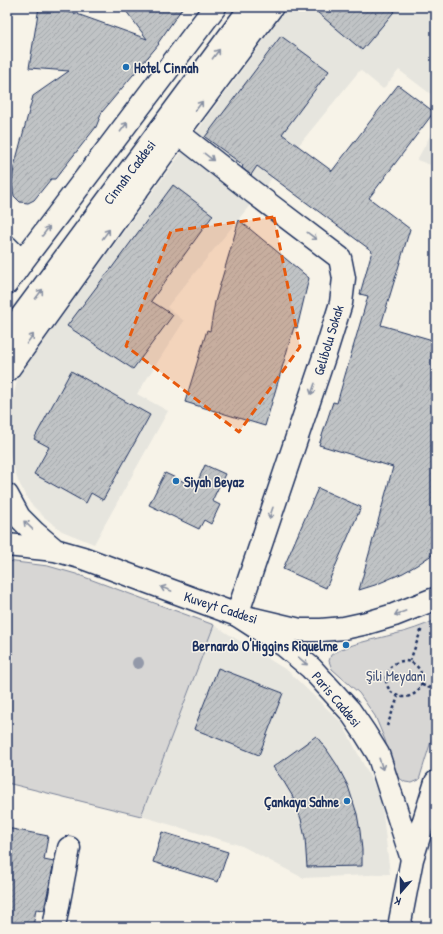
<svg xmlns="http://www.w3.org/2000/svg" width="443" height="934" font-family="'Patrick Hand',sans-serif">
<defs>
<pattern id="building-hatch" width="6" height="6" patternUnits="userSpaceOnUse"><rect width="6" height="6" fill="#c0c3c5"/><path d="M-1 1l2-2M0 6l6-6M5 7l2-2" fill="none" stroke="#a4a8ac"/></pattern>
</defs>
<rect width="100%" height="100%" fill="#f7f3e8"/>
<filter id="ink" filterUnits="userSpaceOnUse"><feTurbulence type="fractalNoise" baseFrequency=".025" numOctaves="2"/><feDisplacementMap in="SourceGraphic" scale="8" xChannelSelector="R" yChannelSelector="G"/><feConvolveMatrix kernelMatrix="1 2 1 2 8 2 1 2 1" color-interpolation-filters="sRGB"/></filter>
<g filter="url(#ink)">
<path fill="#e6e5de" d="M288 7H436V98L399 70 383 89 360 70 167 307 184 321 137 394 168 411 94 544 62 531 44 517 30 503 18 481 11 459 9 448 8 432 10 412 18 376Z
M436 125V167L417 160Z
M214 625 288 671 342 723 381 798 390 874 303 878 242 846 141 816Z"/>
<path fill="#d7d6d4" stroke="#798299" d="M7 561 48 566 76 574 214 625 141 816 7 783Z
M436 620V725L419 780 412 783 405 782 395 775 385 740 375 716 359 693 332 669 329 661 331 655C350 643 373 640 395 634 409 631 422 626 436 620Z"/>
<path fill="url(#building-hatch)" stroke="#1b2f5e" d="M39 7H44L77 14 147 39 123 7H183L158 43 159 44 102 112 96 127 55 179H51L34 200 28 203 20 202 14 196 12 183 14 167 33 96 69 71 29 68Z
M311 7H398L362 50Z
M281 36 329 71 282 134 332 171 398 85 434 112 369 198 410 229 381 325 436 341V552L417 565 403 573 375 585 359 590 393 467 319 445 333 402 337 403 368 296 360 294 372 251 257 166 251 175 242 168 243 165 205 137Z
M173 185 213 215 151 301 173 315 133 369 67 326 107 273H108Z
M239 220 309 278 297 328 294 327 265 426 185 402 207 330 210 331 215 302Z
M71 371 150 415 103 500 91 493 86 503 34 474 49 447 34 439Z
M205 465 225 474 212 501 220 505 211 524 204 520 199 529 149 505 165 473 195 487Z
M318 488 361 507 326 588 283 569Z
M218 668 283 693 259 755 194 729Z
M316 736 327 750 337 765 348 786 357 814 360 831 362 850V866L307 867 305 838 301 819 293 797 284 782 273 767Z
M7 828 48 836 44 860 54 862 44 910 36 909 33 927H7Z
M162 832 228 852 218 882 153 862Z"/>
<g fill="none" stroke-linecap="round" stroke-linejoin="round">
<defs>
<path id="minor" d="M178 133 253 192 340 258 344 278 341 303 326 351 237 615 285 646 311 668 350 711 365 733 378 754 412 859 399 927
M7 247 22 262 215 7
M412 859 436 782
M54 927 69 848"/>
<path id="major" d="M7 283 22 262
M7 336 251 7
M7 371 178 133 272 7
M7 495 19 517 35 533 55 550
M7 545 55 550 83 558 237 615 300 630H321L344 628 367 623 394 615 432 600 436 599"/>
</defs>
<use href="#minor" stroke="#1b2f5e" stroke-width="25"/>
<use href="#major" stroke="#1b2f5e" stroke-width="25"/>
<path stroke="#1b2f5e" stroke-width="2.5" stroke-dasharray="3 3" stroke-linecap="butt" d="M386 679a18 18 0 1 1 36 0a18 18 0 1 1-36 0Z
M410 661 422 628
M422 685 436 690
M387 726 398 697"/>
<use href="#minor" stroke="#f7f3e8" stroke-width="22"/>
<use href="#major" stroke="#f7f3e8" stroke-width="22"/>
</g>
<circle fill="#9399a9" cx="138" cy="663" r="6"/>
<defs><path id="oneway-shaft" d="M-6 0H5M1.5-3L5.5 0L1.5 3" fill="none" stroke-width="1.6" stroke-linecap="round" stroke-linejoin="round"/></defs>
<g stroke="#8991a3">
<use href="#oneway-shaft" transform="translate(216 54) rotate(-53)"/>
<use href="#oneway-shaft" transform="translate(199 106) rotate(-53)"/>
<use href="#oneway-shaft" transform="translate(124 127) rotate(-53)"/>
<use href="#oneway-shaft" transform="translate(209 157) rotate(38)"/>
<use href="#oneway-shaft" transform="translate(46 231) rotate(-53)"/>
<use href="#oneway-shaft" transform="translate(106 234) rotate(-54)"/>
<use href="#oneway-shaft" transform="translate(312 236) rotate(37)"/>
<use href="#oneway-shaft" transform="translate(39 294) rotate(-53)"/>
<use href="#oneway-shaft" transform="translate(30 339) rotate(-54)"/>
<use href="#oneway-shaft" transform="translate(313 389) rotate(109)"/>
<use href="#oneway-shaft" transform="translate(271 513) rotate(109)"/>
<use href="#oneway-shaft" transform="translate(28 525) rotate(-136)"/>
<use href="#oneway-shaft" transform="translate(166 589) rotate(-160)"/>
<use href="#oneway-shaft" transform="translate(400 613) rotate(160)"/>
<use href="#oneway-shaft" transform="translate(303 661) rotate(41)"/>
<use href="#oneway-shaft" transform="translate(381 764) rotate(72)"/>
</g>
</g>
<path fill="#e8590c" fill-opacity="0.2" stroke="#e8590c" stroke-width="3" stroke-dasharray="8 5" stroke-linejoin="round" d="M274 217 300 347 239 432 126 346 171 231Z"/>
<g fill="#1f6fb2" stroke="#f7f3e8" stroke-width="1.5">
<circle cx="126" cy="67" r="4"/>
<circle cx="176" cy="481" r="4"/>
<circle cx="346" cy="645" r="4"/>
<circle cx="347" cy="801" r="4"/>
</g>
<g text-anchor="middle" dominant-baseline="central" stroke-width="3" stroke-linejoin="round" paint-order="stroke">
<g font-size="14" font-weight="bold" fill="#1b2f5e" stroke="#f7f3e8" text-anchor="start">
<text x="134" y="67">Hotel Cinnah</text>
<text x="184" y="481">Siyah Beyaz</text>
<text x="338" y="645" text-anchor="end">Bernardo O'Higgins Riquelme</text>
<text x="339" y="801" text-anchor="end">Çankaya Sahne</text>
</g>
<g font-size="14" fill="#1b2f5e" stroke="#f7f3e8">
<text transform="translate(129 172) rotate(-53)">Cinnah Caddesi</text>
<text transform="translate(328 340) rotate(-73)">Gelibolu Sokak</text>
<text transform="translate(221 607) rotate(18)">Kuveyt Caddesi</text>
<text transform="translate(337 699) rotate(50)">Paris Caddesi</text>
</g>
<g font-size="14" fill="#415076" stroke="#f7f3e8">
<text x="396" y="675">Şili Meydanı</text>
</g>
</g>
<rect width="443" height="934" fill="none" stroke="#f7f3e8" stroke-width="24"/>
<rect x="12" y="12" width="419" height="910" fill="none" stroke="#1b2f5e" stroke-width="1.5" filter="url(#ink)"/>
<g transform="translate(401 892) rotate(200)" stroke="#f7f3e8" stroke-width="3" paint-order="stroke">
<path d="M0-3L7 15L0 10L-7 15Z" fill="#1b2f5e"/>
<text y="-6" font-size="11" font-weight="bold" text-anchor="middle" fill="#1b2f5e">K</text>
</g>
</svg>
